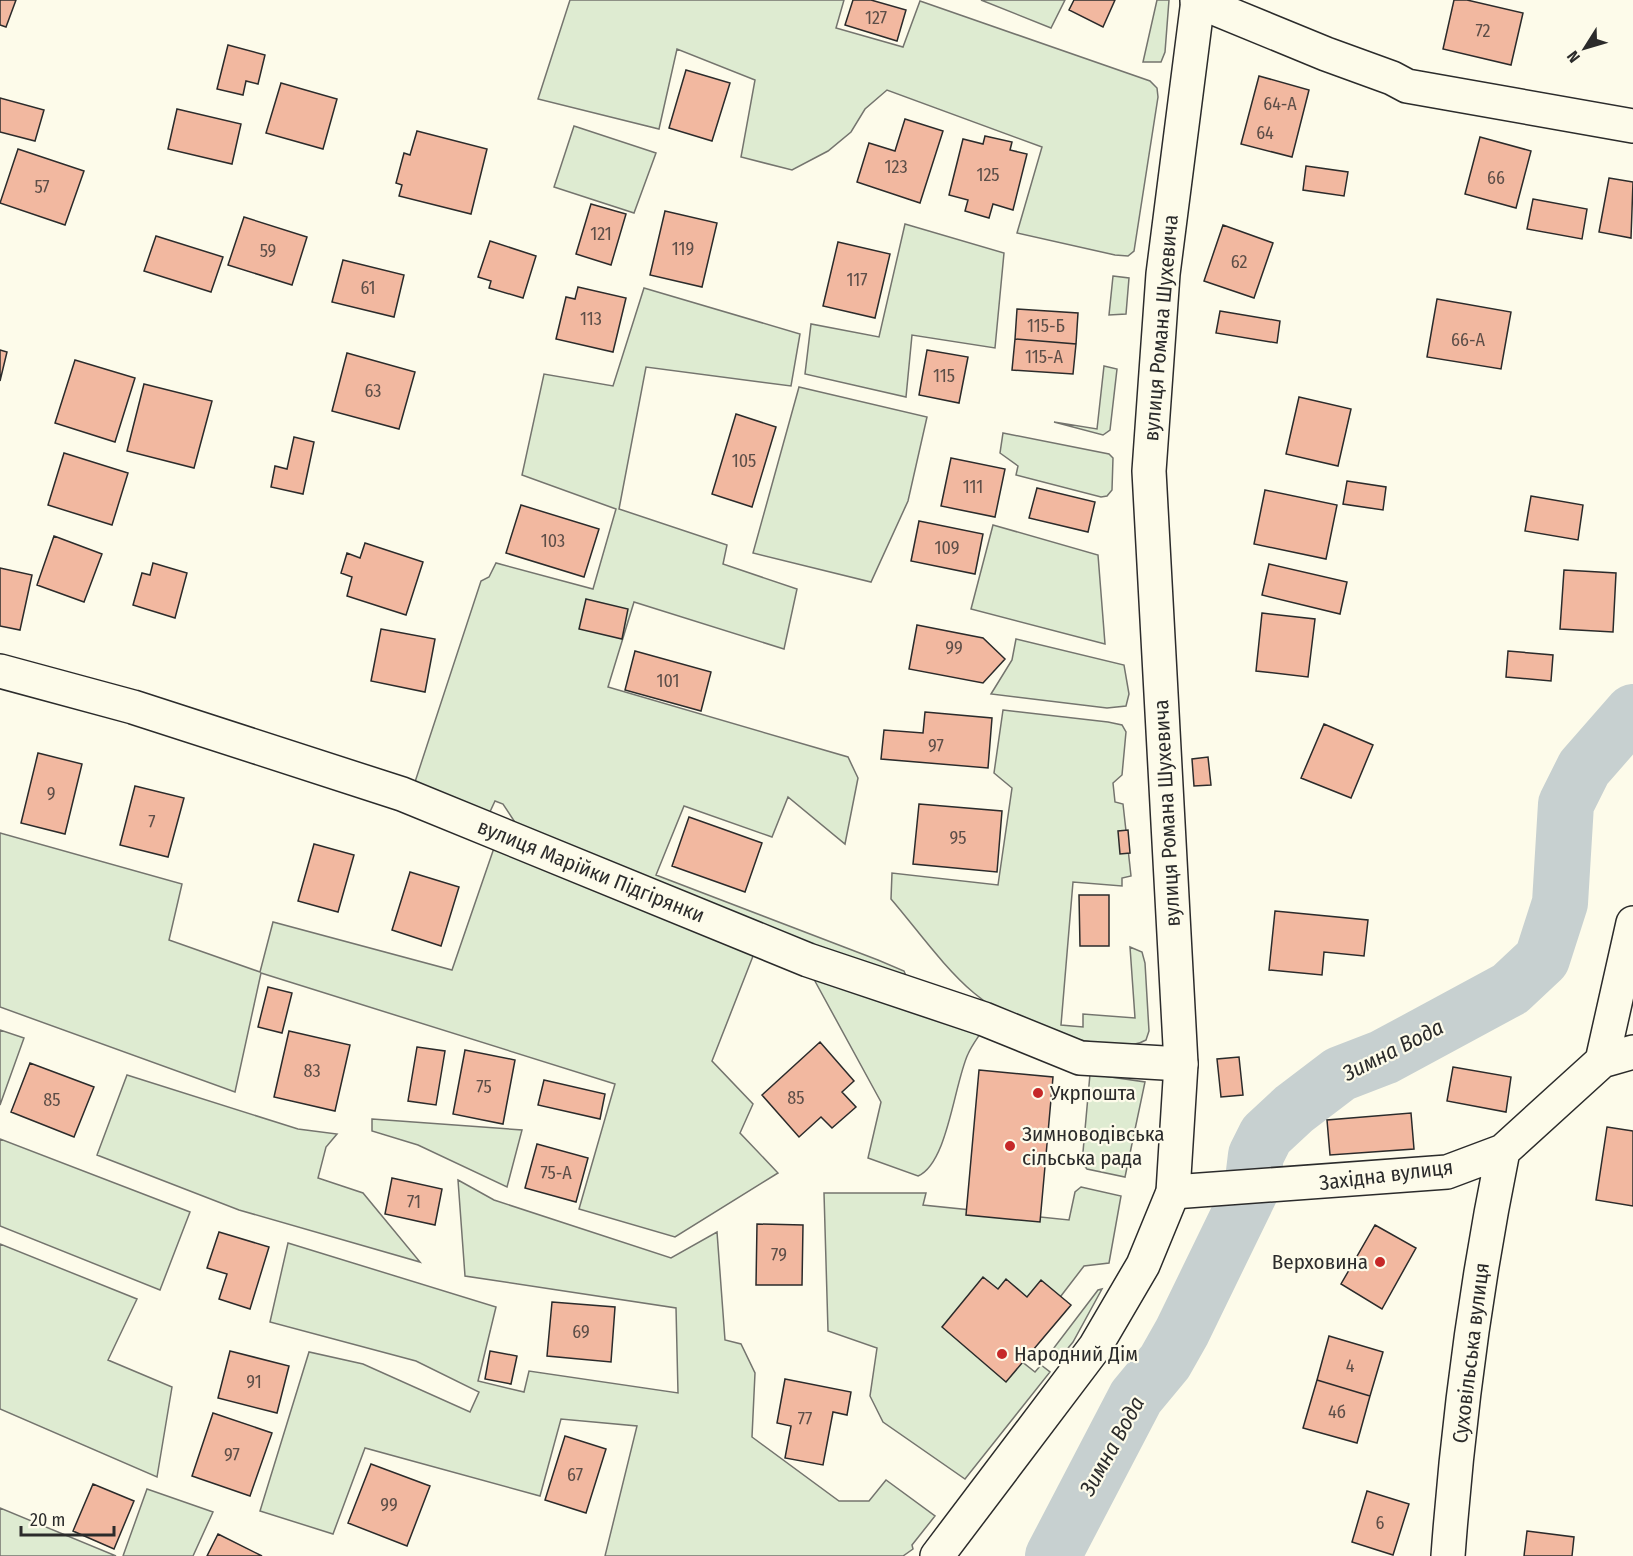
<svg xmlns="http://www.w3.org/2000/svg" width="1633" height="1556" font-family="'Fira Sans Condensed',sans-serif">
<rect width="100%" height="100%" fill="#fdfbea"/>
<path fill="#deebd1" stroke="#74746e" stroke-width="1.5" d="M570 0H844L836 28 903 47 920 1 1150 81 1157 88 1158 97 1134 251 1128 256 1115 255 1017 233 1042 147 887 90 865 109 851 132 828 151 792 170 741 157 755 80 677 49 659 129 538 99Z
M981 0H1065L1051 28Z
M1157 0H1169L1165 52 1161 62H1143Z
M574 126 656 153 634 213 554 187Z
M905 224 1004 253 995 348 912 335 906 397 805 374 811 324 879 337Z
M1113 276 1129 278 1126 314 1109 315Z
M644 288 800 334 791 386 646 367 619 509 727 545 723 564 797 589 784 649 634 602 608 687 848 757 858 778 845 844 788 797 772 837 684 806 656 875 878 960 904 971 908 981 811 947 518 827 503 804 495 801 488 816 413 788 481 581 489 577 496 563 593 589 616 509 522 475 544 374 613 386Z
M1104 366 1117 369 1110 430 1103 435 1054 422 1097 429Z
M799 387 927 417 908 501 871 582 753 553Z
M1003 433 1109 454 1113 458 1112 490 1107 496 1101 497 1016 475 1018 466 1000 453Z
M993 525 1098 555 1105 644 971 609Z
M1016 639 1124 665 1129 694 1126 706 1107 708 991 694 1012 660Z
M1003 710 1108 722 1122 725 1126 732 1122 775 1113 783 1115 802 1123 804 1131 876 1122 878V886L1073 882 1061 1025 1083 1027V1014L1135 1018 1130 947 1142 952 1145 963 1149 1031 1146 1040C1130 1049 1110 1045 1092 1042 1051 1036 1006 1020 974 993 945 969 916 928 891 899L892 873 998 885 1012 788 994 773Z
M0 833 182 884 169 940 260 972 273 922 452 970 494 848 755 951 712 1061 753 1104 740 1133 778 1173 675 1237 579 1209 615 1084 261 973 235 1092 0 1007Z
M810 972 980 1034C976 1040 971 1047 968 1054 954 1084 948 1163 918 1176L868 1158 881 1102Z
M0 1030 24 1038 0 1105Z
M1090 1074 1145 1082 1125 1177 1087 1169 1082 1163Z
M127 1075 298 1129 337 1134 326 1147 318 1178 363 1193 420 1262 239 1210 97 1155Z
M372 1119 522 1130 507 1187 418 1145 372 1131Z
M0 1139 190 1212 160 1290 0 1226Z
M458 1180 494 1200 671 1258 717 1232 725 1340 741 1344 755 1373 752 1437 839 1501H869L886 1480 935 1516 912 1545 913 1549 903 1556H605L637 1426 561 1419 540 1496 365 1448 333 1534 260 1511 309 1352 363 1364 470 1412 479 1392 416 1361 270 1322 288 1243 496 1307 478 1381 524 1392 529 1371 678 1393 676 1308 465 1276Z
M1081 1187 1121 1196 1109 1263 1084 1266 1054 1305 983 1331 1035 1372 1041 1365 1050 1372 965 1479 883 1422 870 1396 877 1348 828 1331 824 1193H926L923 1205 1069 1220 1075 1192Z
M0 1244 137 1299 108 1360 172 1387 157 1477 0 1409Z
M1102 1289 1073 1342 1059 1359 1050 1353 1098 1290Z
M147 1489 213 1512 193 1556H123Z
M0 1508 116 1556H0Z"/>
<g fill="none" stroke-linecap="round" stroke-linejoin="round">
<path stroke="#c7d0d0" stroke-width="56" d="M1053 1556 1136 1397 1165 1362 1182 1332 1252 1188 1256 1155 1266 1135 1294 1109 1340 1074 1384 1057 1510 989 1542 959 1560 903 1566 804 1584 768 1633 712"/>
</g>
<path fill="#f2b8a0" stroke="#2b2b2b" stroke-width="1.5" d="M0 0H16L6 27 0 25Z
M853 0H871L906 10 897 41 845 25Z
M1074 0H1115L1103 27 1069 10Z
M1454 0H1467L1523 13 1511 65 1443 49Z
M228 45 265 55 258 84 246 81 243 95 217 89Z
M686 70 730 83 712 141 669 128Z
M1259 76 1309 90 1292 157 1241 144Z
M281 83 337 99 323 149 266 133Z
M0 98 44 110 35 141 0 132Z
M177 109 241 124 232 164 168 149Z
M905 119 943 131 920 203 857 182 869 143 895 151Z
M417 131 487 149 471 214 399 196 402 185 396 183 404 153 410 155Z
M985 136 1012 142 1010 150 1027 154 1013 210 993 204 989 218 965 211 968 200 949 195 963 139 983 144Z
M1480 137 1531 151 1516 208 1465 194Z
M18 149 84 171 65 225 0 203Z
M1306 166 1348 172 1344 196 1303 190Z
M1609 178 1633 182 1631 238 1599 232Z
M1533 199 1587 209 1582 239 1527 229Z
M591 204 626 214 611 265 576 254Z
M665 211 717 223 702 287 650 275Z
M244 217 307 237 292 285 228 265Z
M1223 225 1273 243 1254 298 1204 281Z
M156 236 223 257 211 292 144 271Z
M490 241 536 256 523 298 489 288 491 281 478 277Z
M838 242 890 254 875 318 823 306Z
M343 260 404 275 394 317 332 302Z
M578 287 626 298 613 352 556 339 566 297 575 299Z
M1437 299 1511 312 1501 369 1427 357Z
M1017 309 1078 313 1076 344 1015 339Z
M1220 311 1280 321 1277 343 1216 333Z
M1015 339 1076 344 1073 374 1012 370Z
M0 350 7 352 0 381Z
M927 350 968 357 959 403 919 395Z
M347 353 415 372 399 429 332 411Z
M75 360 135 378 115 442 55 423Z
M144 384 212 401 194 468 127 451Z
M1299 397 1351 409 1338 466 1286 454Z
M736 414 776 427 752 507 712 494Z
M294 437 314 442 303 494 271 487 275 466 287 469Z
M64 453 128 473 112 525 48 505Z
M951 458 1005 469 995 517 941 506Z
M1347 481 1386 487 1383 510 1343 504Z
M1037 488 1095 502 1088 532 1029 518Z
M1265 490 1337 505 1326 559 1254 544Z
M1531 496 1583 505 1578 540 1525 531Z
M521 505 599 529 584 577 506 553Z
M919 521 983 534 975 574 911 561Z
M54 536 102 554 84 602 37 585Z
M365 543 423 562 406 615 347 596 352 577 341 573 347 553 360 558Z
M153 563 187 573 175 618 133 605 142 573 150 575Z
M1269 564 1347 582 1340 614 1262 595Z
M0 568 32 575 20 630 0 626Z
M1564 570 1616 573 1613 632 1560 629Z
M586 599 628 609 622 639 579 629Z
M1262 613 1315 619 1308 677 1256 671Z
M917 625 983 638 1005 659 983 683 909 669Z
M381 629 435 639 425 692 371 681Z
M635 651 711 672 701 711 625 690Z
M1508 651 1553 655 1551 681 1506 677Z
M925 712 992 718 988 768 881 759 884 730 923 733Z
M1324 724 1373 745 1351 798 1301 778Z
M38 753 82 764 65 834 21 823Z
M1208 757 1211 785 1194 786 1192 759Z
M135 786 184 798 168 857 120 845Z
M919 804 1002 811 997 872 913 864Z
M689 817 762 843 745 892 672 866Z
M1128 830 1130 853 1120 854 1118 831Z
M314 844 354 855 338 912 298 901Z
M410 872 459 887 441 946 392 930Z
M1079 895H1109V946H1080Z
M1275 911 1368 920 1364 956 1324 952 1322 975 1269 970Z
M268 987 292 993 282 1033 258 1027Z
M289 1031 350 1045 335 1111 274 1097Z
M820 1042 854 1081 842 1092 856 1107 832 1128 821 1117 799 1137 762 1095Z
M417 1047 445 1051 436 1105 408 1101Z
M465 1050 515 1060 503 1124 453 1114Z
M1239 1057 1243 1095 1221 1097 1217 1059Z
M30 1063 94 1087 74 1137 11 1112Z
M1453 1067 1511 1077 1506 1112 1447 1101Z
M979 1070 1053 1077 1040 1222 966 1215Z
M544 1080 605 1094 600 1119 538 1105Z
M1411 1113 1414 1149 1330 1155 1327 1120Z
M1607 1127 1633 1131V1206L1596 1200Z
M537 1144 588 1158 576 1202 525 1188Z
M392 1178 442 1189 435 1225 385 1214Z
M757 1224 803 1225 802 1285H756Z
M1375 1225 1416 1248 1382 1309 1341 1284Z
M219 1232 269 1247 250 1309 219 1299 227 1274 207 1268Z
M983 1277 998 1289 1006 1279 1027 1297 1041 1280 1071 1305 1006 1382 942 1327Z
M552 1302 615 1307 611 1362 547 1356Z
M1329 1336 1383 1352 1370 1396 1317 1380Z
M230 1351 289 1366 277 1413 218 1398Z
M490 1351 517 1356 511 1384 485 1379Z
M785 1379 851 1392 847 1415 833 1412 823 1465 785 1458 791 1426 777 1423Z
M1317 1380 1370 1396 1357 1443 1303 1428Z
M213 1413 272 1433 250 1496 192 1476Z
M565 1436 606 1449 586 1513 545 1500Z
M371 1464 430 1486 407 1546 348 1523Z
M93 1484 134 1501 114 1549 73 1531Z
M1367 1491 1409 1504 1393 1555 1352 1542Z
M1527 1531 1574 1537 1572 1556H1524Z
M218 1534 262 1556H207Z"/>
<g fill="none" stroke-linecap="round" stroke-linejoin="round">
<defs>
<path id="minor" d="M1197 1 1326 54 1392 78 1407 86 1633 126
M0 671 133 707 402 794 808 960 984 1019 1080 1058 1181 1064
M1602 1061 1633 923
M1173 1192 1447 1172 1503 1151 1602 1061 1633 1052
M1448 1556C1458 1420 1476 1284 1503 1151"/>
<path id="major" d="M937 1556 1095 1347 1143 1265 1173 1192 1181 1064 1149 471 1163 274 1198 0"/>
</defs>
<use href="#minor" stroke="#2b2b2b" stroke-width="36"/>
<use href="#major" stroke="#2b2b2b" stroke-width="36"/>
<use href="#minor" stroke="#fdfbea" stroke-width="33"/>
<use href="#major" stroke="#fdfbea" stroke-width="33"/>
</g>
<g fill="#c62828" stroke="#fdfbea" stroke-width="2">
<circle cx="1038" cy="1093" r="6"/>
<circle cx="1010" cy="1146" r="6"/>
<circle cx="1380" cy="1262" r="6"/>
<circle cx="1002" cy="1354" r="6"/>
</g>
<g text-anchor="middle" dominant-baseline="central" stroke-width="4.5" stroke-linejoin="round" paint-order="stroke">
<g font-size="18" fill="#5d4e48">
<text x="876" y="18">127</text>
<text x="1483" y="31">72</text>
<text x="1280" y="104">64-А</text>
<text x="1265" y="133">64</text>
<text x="896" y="167">123</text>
<text x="988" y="175">125</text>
<text x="1496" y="178">66</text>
<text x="42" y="187">57</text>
<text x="601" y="234">121</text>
<text x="683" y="249">119</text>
<text x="268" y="251">59</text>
<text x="1239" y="262">62</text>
<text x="857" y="280">117</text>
<text x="368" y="288">61</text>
<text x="591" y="319">113</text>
<text x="1046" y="326">115-Б</text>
<text x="1468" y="340">66-А</text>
<text x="1044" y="357">115-А</text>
<text x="944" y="376">115</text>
<text x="373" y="391">63</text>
<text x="744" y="461">105</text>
<text x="973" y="487">111</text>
<text x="553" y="541">103</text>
<text x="947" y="548">109</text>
<text x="954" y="648">99</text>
<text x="668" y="681">101</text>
<text x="936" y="746">97</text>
<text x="51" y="794">9</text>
<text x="152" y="822">7</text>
<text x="958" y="838">95</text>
<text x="312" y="1071">83</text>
<text x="484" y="1087">75</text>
<text x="796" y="1098">85</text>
<text x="52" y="1100">85</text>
<text x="556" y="1173">75-А</text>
<text x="414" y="1202">71</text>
<text x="779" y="1255">79</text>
<text x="581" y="1332">69</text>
<text x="1350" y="1366">4</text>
<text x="254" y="1382">91</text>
<text x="1337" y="1412">4б</text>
<text x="805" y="1419">77</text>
<text x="232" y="1455">97</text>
<text x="575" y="1475">67</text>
<text x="389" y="1505">99</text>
<text x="1380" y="1523">6</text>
</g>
<g font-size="21" fill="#2b2b2b" stroke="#fdfbea">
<text transform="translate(1161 328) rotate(-85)">вулиця Романа Шухевича</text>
<text transform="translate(1167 813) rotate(-93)">вулиця Романа Шухевича</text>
<text transform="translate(591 871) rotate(22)">вулиця Марійки Підгірянки</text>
<text transform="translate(1386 1175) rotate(-7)">Західна вулиця</text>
<text transform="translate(1471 1353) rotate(-83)">Суховільська вулиця</text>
</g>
<g font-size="21" fill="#2b2b2b" stroke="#fdfbea" text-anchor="start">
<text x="1050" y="1093">Укрпошта</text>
<text x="1022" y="1134">Зимноводівська<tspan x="1022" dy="24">сільська рада</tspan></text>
<text x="1368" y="1262" text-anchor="end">Верховина</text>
<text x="1014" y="1354">Народний Дім</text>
</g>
<g font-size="22" font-style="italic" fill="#2b2b2b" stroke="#fdfbea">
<text transform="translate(1393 1050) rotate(-27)">Зимна Вода</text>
<text transform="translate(1112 1446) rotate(-61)">Зимна Вода</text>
</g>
</g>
<g transform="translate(1585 48) rotate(233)" stroke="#fdfbea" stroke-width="4.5" paint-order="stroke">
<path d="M0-4.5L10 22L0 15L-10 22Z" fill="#2b2b2b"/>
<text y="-9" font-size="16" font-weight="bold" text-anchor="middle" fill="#2b2b2b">N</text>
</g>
<path d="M21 1526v9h93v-9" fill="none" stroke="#2b2b2b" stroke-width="3"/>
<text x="30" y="1526" font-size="18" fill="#2b2b2b" stroke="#fdfbea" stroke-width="4.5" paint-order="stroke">20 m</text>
</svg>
